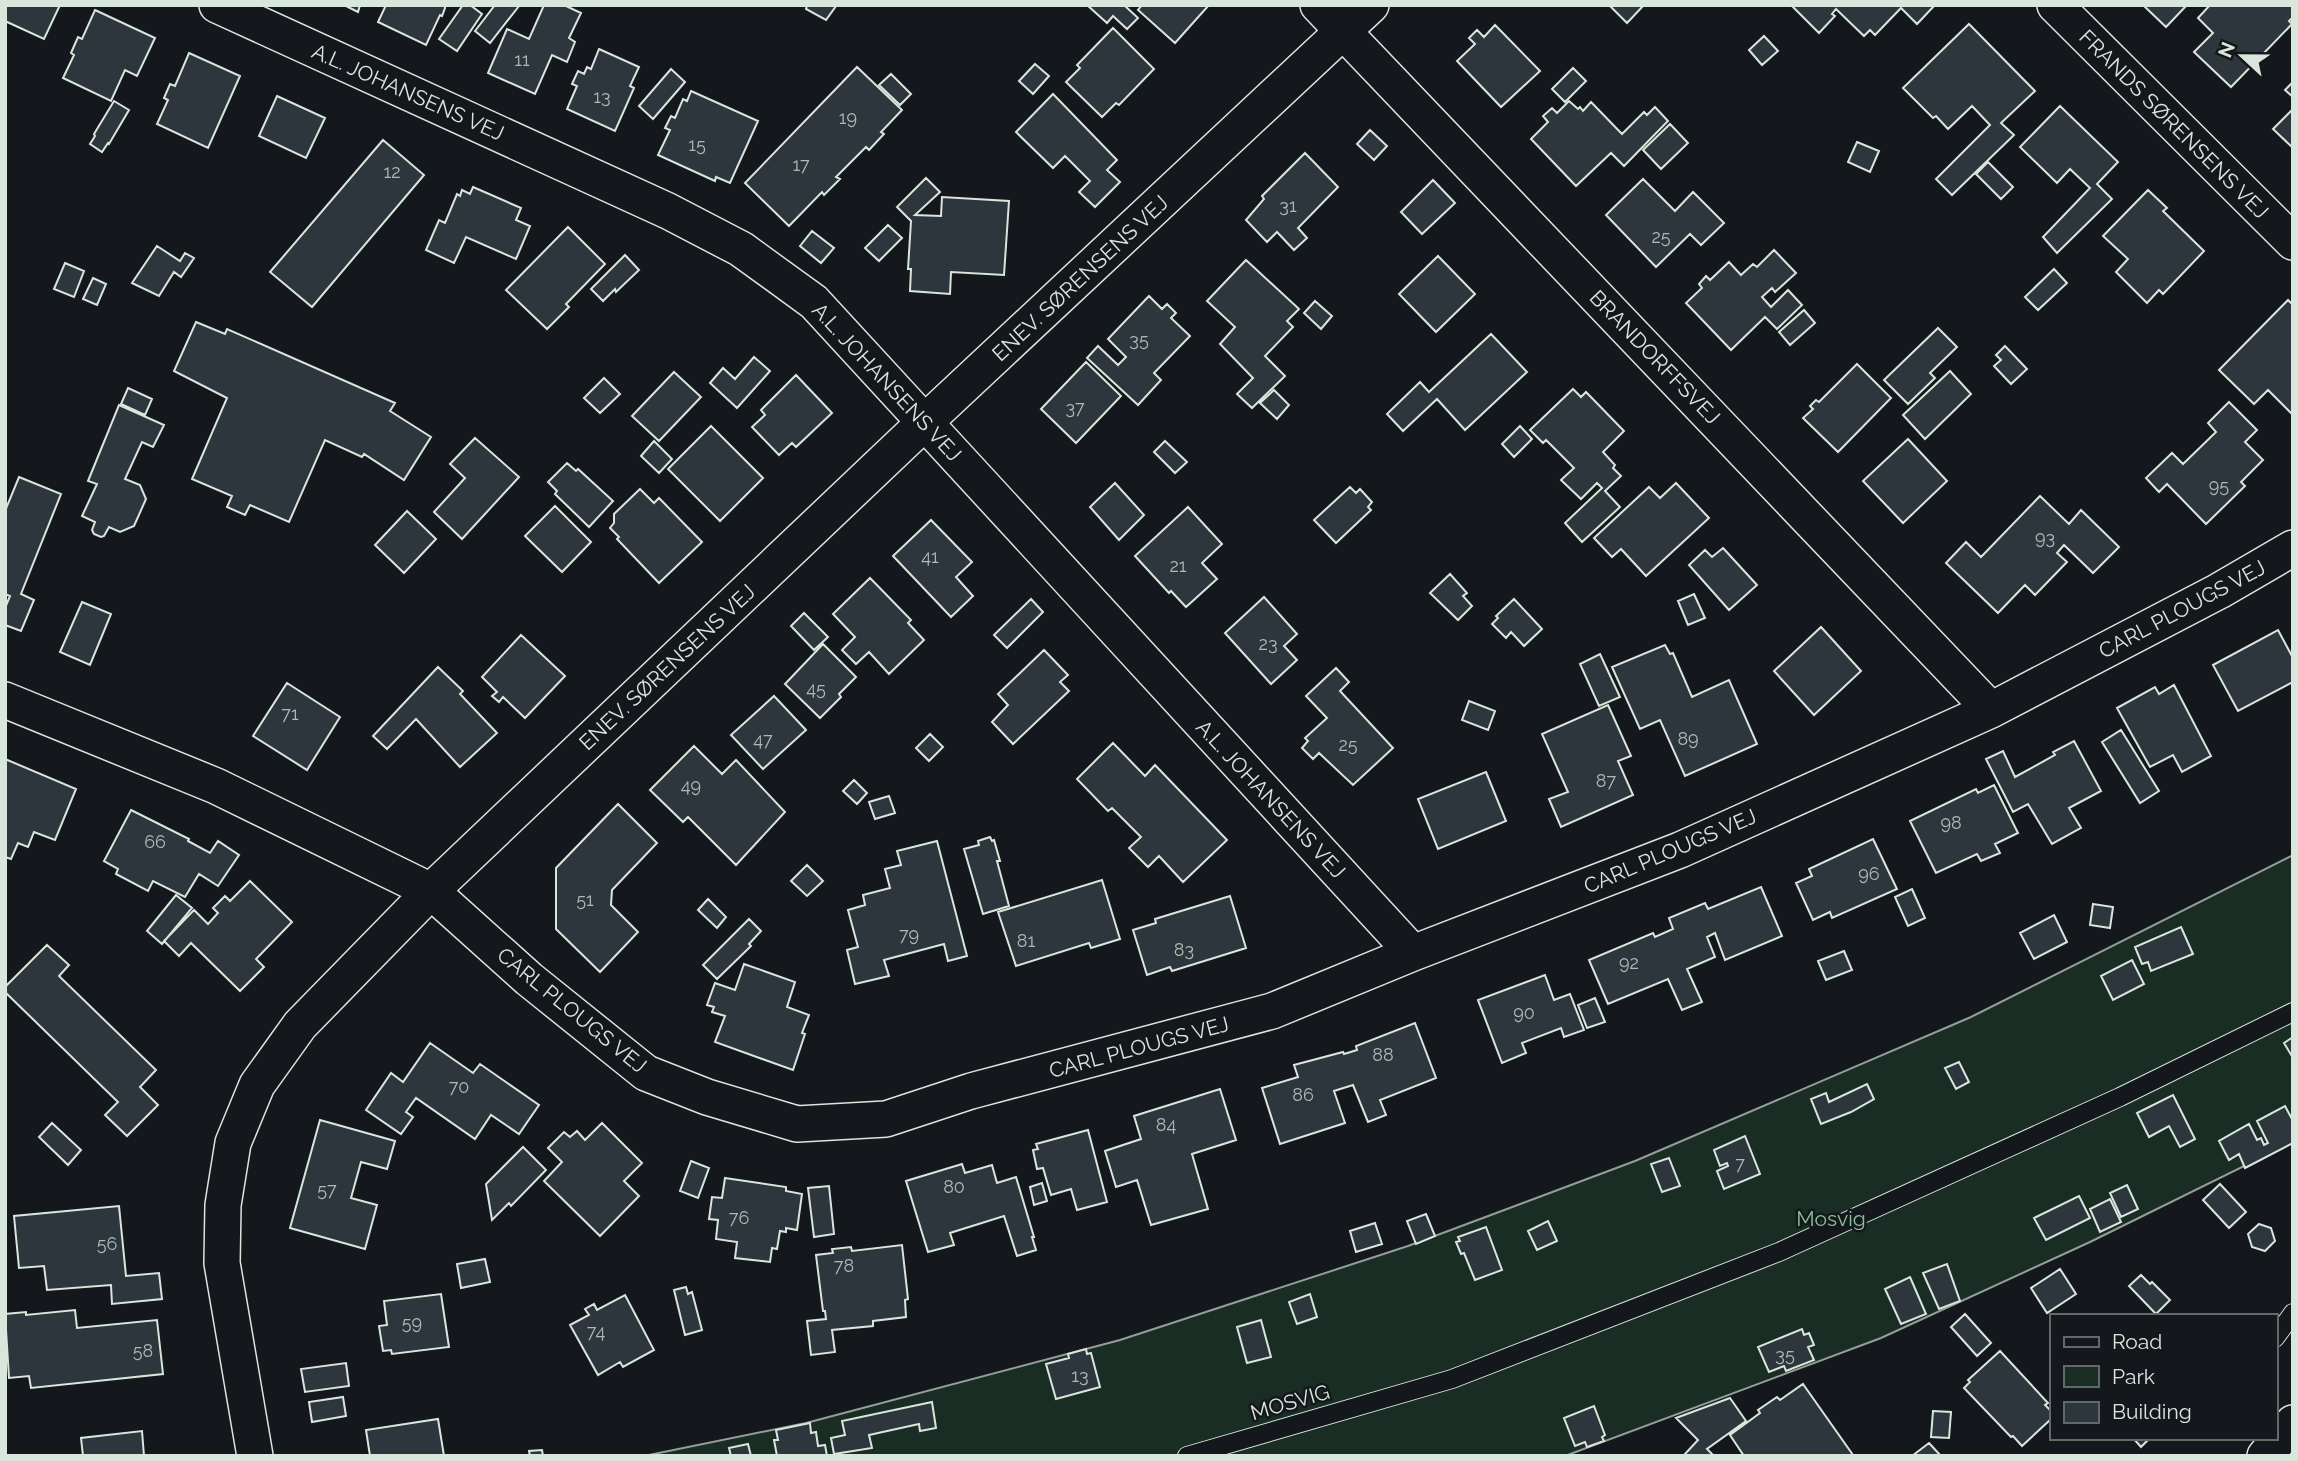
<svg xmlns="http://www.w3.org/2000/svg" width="2298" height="1461" font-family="Raleway,sans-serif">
<rect width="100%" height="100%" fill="#14181c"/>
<path fill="#1a2d24" stroke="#939e99" stroke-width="2" d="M2293 855V1142L2090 1242 1881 1338 1565 1456H644L806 1423 1120 1340 1408 1246 1635 1161 1971 1017Z"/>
<path fill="#2c363c" stroke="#d8e6dc" stroke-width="2" d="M5 5H60L44 39 5 21Z
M344 5H360L358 12Z
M386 5H445V8L442 16 440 15 426 45 378 22Z
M463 5H470L482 14 457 51 439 39Z
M495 5 519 6 490 43 475 31Z
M544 5H564L581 13 569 38 575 42 567 62 552 55 535 94 488 73 507 29 529 39Z
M807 5H835L836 6 826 20 806 9Z
M1087 5H1124L1138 18 1127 29 1113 16 1107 23Z
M1142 5H1209L1175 43 1138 10Z
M1609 5H1644L1627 23Z
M1791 5 1836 6 1935 5 1917 24 1901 8 1875 35 1870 30 1864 36 1836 9 1832 14 1835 16 1819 33Z
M2143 5H2187L2166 27Z
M2210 5H2293V17L2289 21 2292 24 2231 87 2194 52 2213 33 2198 18Z
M95 10 155 38 137 76 125 70 111 101 63 78 74 55 71 53 78 37 82 39Z
M1969 24 2035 91 2001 123 2014 135 1952 195 1936 179 1990 125 1972 106 1948 129 1936 116 1933 118 1903 88Z
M1495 25 1540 71 1501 107 1457 61 1475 44 1469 38 1477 30 1484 37Z
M1113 28 1154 69 1119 105 1116 103 1102 117 1066 82 1080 68 1077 65Z
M1764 36 1778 51 1762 65 1749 50Z
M599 49 639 67 630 86 634 88 615 131 567 109 577 86 572 84 578 71 584 74 587 67 591 69Z
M189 53 240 76 208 148 157 124 168 100 164 98 170 84 175 86Z
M1035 64 1049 76 1033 94 1019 81Z
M857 67 902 110 881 132 884 134 869 150 866 147 836 177 840 179 824 195 822 192 789 226 745 183Z
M1573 68 1586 81 1565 102 1552 89Z
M671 69 685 82 653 119 639 106Z
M891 74 911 94 900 105 879 85Z
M2293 82V97L2285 90Z
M691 91 758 121 730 183 716 177 715 181 658 155 670 130 665 128 671 116 675 118 683 99 687 101Z
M1053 94 1117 160 1107 170 1120 182 1095 207 1079 192 1090 181 1065 156 1053 168 1016 132Z
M277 96 325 118 306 158 259 136Z
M114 101 129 110 109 144 108 143 102 152 90 144 95 136 94 134Z
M1569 101 1578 109 1580 107 1583 111 1591 102 1622 134 1644 112 1647 115 1655 107 1668 121 1624 166 1611 153 1576 186 1531 139 1548 122 1543 116 1552 108 1557 113Z
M2060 106 2118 162 2097 184 2112 199 2057 253 2043 237 2090 188 2070 169 2057 183 2020 147Z
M2293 109V148L2273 129Z
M1670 124 1688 143 1661 169 1643 150Z
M1370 130 1387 146 1374 160 1357 144Z
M383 140 424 175 312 307 270 272Z
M1857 142 1879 151 1870 172 1848 162Z
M1305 153 1338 187 1298 228 1307 238 1294 250 1277 232 1267 242 1246 220 1264 199 1262 196Z
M1988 162 2013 187 2001 199 1976 174Z
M926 178 940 192 915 215 941 216 942 197 1009 201 1004 275 951 272 950 294 910 291 911 269H908L911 221 897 207Z
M1643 179 1675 211 1693 192 1724 223 1701 245 1690 234 1656 267 1606 215Z
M1433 180 1455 203 1422 234 1401 212Z
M473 187 521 208 516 220 530 226 516 259 466 237 454 263 426 250 439 220 445 223 457 194 460 196 462 190 470 194Z
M2148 190 2167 208 2163 211 2204 251 2163 294 2159 290 2147 303 2116 272 2128 259 2103 236Z
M888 225 902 238 879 261 865 248Z
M568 227 605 264 566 304 569 307 547 329 506 290Z
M812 231 834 248 821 263 800 246Z
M157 246 180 261 185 253 194 258 181 277 174 272 159 296 132 283Z
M1774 250 1796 273 1775 292 1772 288 1762 297 1771 307 1788 290 1802 305 1777 329 1765 317 1731 350 1686 303 1702 288 1699 284 1706 276 1710 280 1729 262 1741 275 1753 264 1757 267Z
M625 255 639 270 616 292 615 289 603 301 591 289Z
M1438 256 1475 294 1436 332 1399 294Z
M1246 260 1299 309 1287 321 1293 327 1265 356 1285 376 1252 408 1237 394 1253 378 1220 344 1235 327 1207 301Z
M65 263 84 271 74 297 54 289Z
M2054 269 2067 283 2038 310 2025 297Z
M93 278 106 284 97 305 83 299Z
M1149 296 1162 309 1167 304 1176 313 1171 318 1190 336 1154 373 1161 380 1138 405 1087 358 1098 346 1118 365 1126 357 1108 339Z
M2288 300 2293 305V415L2268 390 2254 404 2219 370Z
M1315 301 1332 316 1321 329 1304 313Z
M1804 310 1815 323 1790 345 1779 332Z
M196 322 225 334 227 329 395 403 390 411 431 437 404 480 364 454 362 457 325 440 289 522 250 505 245 515 227 507 232 496 192 479 227 398 174 371Z
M1938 328 1957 347 1930 373 1935 378 1908 404 1884 380Z
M1491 334 1527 372 1465 430 1437 399 1403 431 1387 414 1420 382 1429 392Z
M2005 346 2027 369 2011 384 1994 366 2001 360 1996 355Z
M754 357 770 371 737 408 710 383 723 368 735 379Z
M1086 362 1121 396 1076 443 1041 409Z
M1857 364 1891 398 1838 452 1803 418 1813 409 1810 406 1816 400 1819 402Z
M1950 371 1971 394 1925 439 1903 415Z
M674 372 701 397 659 441 632 416Z
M796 375 832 413 796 447 792 443 779 455 752 427 765 415 761 410Z
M604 378 620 394 600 413 584 398Z
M128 388 152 399 145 415 121 404Z
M1573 389 1581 397 1586 392 1624 431 1603 452 1615 465 1613 468 1621 476 1605 491 1620 507 1582 542 1565 523 1602 488 1597 483 1581 499 1561 480 1574 468 1546 440 1543 443 1530 430Z
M1274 390 1289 405 1277 419 1260 403Z
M2229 402 2257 430 2245 442 2263 460 2241 482 2245 486 2206 524 2167 484 2159 492 2146 478 2172 453 2183 464 2216 432 2208 423Z
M119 405 164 425 153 447 142 442 125 479 140 485 146 499 134 526 120 532 109 527 104 536 101 537 94 534 92 530 95 522 82 516 97 484 88 481Z
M711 426 763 478 720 521 668 469Z
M1520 426 1532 439 1514 457 1502 444Z
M475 438 519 477 462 539 434 512 465 478 450 464Z
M1908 439 1947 481 1903 523 1863 481Z
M654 441 672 459 659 473 641 456Z
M1165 441 1187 462 1175 473 1154 452Z
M567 463 576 471 578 469 613 501 589 527 555 494 557 491 548 482Z
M19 477 61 494 21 594 34 600 21 631 5 625V608L10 596 5 594V511Z
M1115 483 1144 515 1119 540 1090 507Z
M1676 483 1709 518 1646 576 1621 549 1612 557 1594 538 1649 487 1660 498Z
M1350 487 1356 493 1360 489 1372 502 1368 507 1371 510 1336 543 1314 520Z
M640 489 654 503 659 498 702 542 659 583 617 539 619 537 610 528 614 523V514Z
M2040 496 2069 524 2081 510 2119 547 2093 573 2064 545 2057 553 2067 562 2035 595 2025 585 1998 613 1946 563 1966 542 1981 557Z
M555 506 591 542 562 572 525 536Z
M1188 507 1222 544 1202 563 1217 579 1186 607 1171 591 1169 593 1135 556Z
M407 511 436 539 404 573 375 545Z
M931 520 972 562 956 577 973 596 951 617 893 556Z
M1723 548 1757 585 1729 610 1689 565 1705 550 1712 557Z
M1450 574 1467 593 1463 596 1472 606 1458 620 1430 593Z
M870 578 911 620 908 623 924 640 889 674 869 652 856 664 842 650 855 637 833 614Z
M1694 594 1705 618 1688 625 1678 601Z
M1264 597 1297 634 1284 646 1297 660 1271 684 1225 633Z
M1031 599 1043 612 1007 648 994 635Z
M1514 599 1542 629 1524 646 1511 632 1506 638 1492 624 1498 618 1496 616Z
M82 602 111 614 90 665 60 652Z
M804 613 828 637 814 650 791 626Z
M1821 627 1861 671 1814 715 1774 671Z
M2278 630 2293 658V682L2238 711 2213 665Z
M521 635 565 676 525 718 503 697 499 702 492 696 497 692 482 677Z
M823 644 856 677 839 694 841 697 820 718 785 684Z
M1665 645 1670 654 1673 653 1692 697 1729 680 1757 744 1685 776 1660 720 1640 729 1612 667Z
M1044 650 1068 675 1060 682 1069 691 1013 744 992 722 1008 705 998 694Z
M1600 654 1620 697 1599 706 1580 664Z
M438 667 463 691 460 694 497 733 460 767 416 719 387 749 373 736Z
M1336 668 1349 682 1340 691 1393 748 1353 785 1319 753 1313 759 1302 748 1308 741 1305 738 1327 718 1306 696Z
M287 683 340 717 307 770 253 736Z
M2174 685 2211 756 2182 772 2173 755 2150 767 2117 708 2155 687 2159 694Z
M774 696 806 730 763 769 731 735Z
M1469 701 1495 711 1488 730 1462 720Z
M1608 705 1631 756 1618 761 1633 795 1561 827 1549 799 1568 792 1542 734Z
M2121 730 2159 791 2140 803 2102 742Z
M930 734 943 747 929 761 916 748Z
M2074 741 2101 791 2069 808 2081 828 2052 844 2028 804 2013 812 1986 759 2003 751 2015 777 2055 755 2053 752Z
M1113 743 1145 776 1155 765 1227 840 1183 882 1159 856 1148 867 1129 848 1141 837 1112 808 1108 811 1077 779Z
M694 746 722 774 736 760 785 812 736 865 688 817 683 822 650 790Z
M5 759 76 789 55 840 34 832 28 847 18 843 11 859 5 857Z
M1486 772 1506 821 1438 849 1418 799Z
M854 780 867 793 857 804 843 791Z
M1994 785 2018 833 1995 844 2000 853 1981 861 1977 854 1936 873 1910 821 1976 789 1978 793Z
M889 796 895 813 875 819 869 802Z
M618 804 657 843 612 890 611 905 638 932 600 972 556 929V868Z
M131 810 189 839 188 841 210 853 218 841 239 855 218 886 199 874 185 897 153 881 148 891 116 874 118 869 104 861Z
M990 837 992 841 994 840 1000 861H997L1009 906 983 914 964 849 979 845 978 841Z
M1873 839 1897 889 1832 918 1830 912 1813 920 1796 883 1812 876 1809 869Z
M937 841 967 956 948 961 944 944 884 960 889 976 855 984 847 950 858 947 848 910 865 905 863 895 890 888 885 869 901 865 897 851Z
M807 865 823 881 807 896 791 881Z
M1102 880 1120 939 1091 948 1089 943 1016 966 998 912Z
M250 881 292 922 256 959 264 967 240 991 191 943 179 956 164 941 194 910 208 924 218 913 213 908 225 896 230 901Z
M1761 887 1782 936 1725 960 1715 933 1707 937 1715 957 1687 969 1702 1002 1682 1010 1668 979 1608 1004 1589 960 1653 933 1655 937 1673 929 1669 918 1705 903 1708 909Z
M1912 889 1925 918 1908 926 1895 897Z
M176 895 192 908 162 944 147 931Z
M1230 896 1246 948 1172 971 1170 967 1147 975 1133 930 1156 923 1155 919Z
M708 899 726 917 717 928 698 910Z
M2093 904 2113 907 2110 928 2090 925Z
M2054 915 2067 942 2034 959 2020 933Z
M749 919 761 931 749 944 751 946 717 979 703 965Z
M2181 927 2193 954 2151 971 2148 962 2142 964 2135 947Z
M47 945 69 965 59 976 156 1070 140 1087 158 1105 127 1136 105 1115 118 1102 5 992V987Z
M1844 951 1852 970 1826 980 1818 961Z
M2132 960 2144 984 2113 1000 2101 976Z
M744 964 795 982 787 1007 809 1015 802 1033 805 1034 793 1070 715 1042 725 1016 712 1012 714 1007 707 1005 715 983 735 990Z
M1545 975 1554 1000 1570 994 1584 1030 1564 1037 1561 1028 1522 1043 1526 1053 1502 1063 1478 1000Z
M1595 998 1605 1022 1587 1028 1578 1005Z
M1415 1023 1436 1078 1380 1100 1386 1115 1368 1122 1353 1085 1334 1091 1345 1123 1280 1144 1262 1088 1298 1077 1294 1065 1343 1052 1344 1054 1357 1050 1356 1046Z
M2293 1037V1058L2284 1043Z
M430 1043 473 1073 480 1064 539 1105 519 1134 491 1115 475 1139 416 1098 406 1112 413 1117 401 1134 366 1110 391 1073 403 1082Z
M1959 1062 1969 1082 1956 1089 1945 1068Z
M1867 1084 1874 1099 1851 1112 1821 1124 1811 1099 1826 1093 1829 1102Z
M1220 1089 1236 1140 1192 1154 1208 1209 1151 1225 1137 1180 1116 1187 1105 1151 1141 1139 1134 1116Z
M2173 1095 2195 1139 2180 1147 2169 1126 2149 1137 2137 1113Z
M2285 1106 2293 1121V1143L2245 1168 2239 1154 2229 1160 2219 1141 2249 1124 2257 1140 2261 1138 2264 1145 2268 1143 2257 1121Z
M320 1120 395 1141 387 1169 361 1162 351 1198 377 1205 365 1249 290 1228Z
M52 1123 81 1150 68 1165 39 1137Z
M602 1123 642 1163 624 1181 639 1196 600 1236 544 1181 562 1162 548 1148 564 1132 570 1137 577 1131 585 1140Z
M1088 1130 1107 1202 1077 1210 1071 1189 1051 1195 1043 1168 1037 1169 1033 1150 1038 1149 1036 1144Z
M1745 1136 1760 1174 1724 1189 1717 1171 1728 1166 1727 1163 1720 1166 1714 1150Z
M523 1147 546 1170 511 1206 509 1203 492 1220 486 1184Z
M1669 1158 1680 1186 1662 1192 1651 1164Z
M691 1161 709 1168 698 1198 680 1191Z
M962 1164 965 1173 992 1165 997 1183 1016 1177 1034 1237H1032L1036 1250 1017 1256 1004 1216 950 1233 954 1245 928 1252 906 1181Z
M725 1178 786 1187V1191L802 1194 797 1230 786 1228V1232L780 1231 777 1249 772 1248 770 1262 735 1258 737 1242 716 1239 718 1220 709 1219 712 1197 722 1198Z
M1042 1183 1047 1201 1034 1205 1030 1187Z
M2220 1184 2246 1212 2229 1228 2203 1200Z
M2127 1185 2138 1209 2121 1217 2110 1193Z
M829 1186 834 1234 814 1237 808 1188Z
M2079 1196 2090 1218 2046 1240 2034 1218Z
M2110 1199 2121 1222 2100 1232 2090 1209Z
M119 1206 126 1276 159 1273 162 1299 112 1304 111 1285 47 1290 44 1266 19 1268 14 1216Z
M1426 1214 1435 1236 1416 1244 1407 1221Z
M1548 1221 1557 1241 1537 1250 1528 1231Z
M1375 1223 1382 1244 1356 1252 1350 1231Z
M2259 1224 2271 1228 2275 1241 2265 1251 2252 1247 2248 1234Z
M1486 1227 1502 1270 1475 1280 1464 1253 1461 1254 1456 1242 1460 1241 1458 1237Z
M902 1245 908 1299 905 1300 906 1317 873 1321V1326L832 1330 835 1352 811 1355 807 1321 826 1319 825 1311H823L816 1255 833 1253 832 1249 851 1247 852 1251Z
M485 1259 490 1282 461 1288 457 1264Z
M1947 1264 1960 1301 1939 1309 1923 1273Z
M2060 1269 2076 1294 2047 1313 2031 1288Z
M2141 1275 2150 1284 2152 1282 2170 1300 2156 1314 2129 1286Z
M1910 1277 1926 1314 1901 1324 1885 1289Z
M686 1287 688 1294 692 1292 702 1330 685 1335 674 1290Z
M441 1294 449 1347 392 1354 391 1350 383 1351 379 1326 387 1325 384 1301Z
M1310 1294 1317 1317 1297 1324 1289 1302Z
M625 1295 654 1350 623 1367 620 1362 598 1375 570 1325 589 1315 585 1309 594 1304 597 1310Z
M75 1310 77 1328 157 1320 163 1374 31 1388 29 1376 9 1378 5 1314 26 1312V1315Z
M1965 1314 1991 1343 1977 1356 1951 1327Z
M1261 1320 1271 1357 1247 1363 1237 1327Z
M1802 1329 1804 1335 1809 1333 1814 1345 1808 1347 1814 1360 1786 1371 1784 1366 1769 1372 1758 1347Z
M1086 1349 1087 1354 1091 1353 1100 1387 1056 1399 1046 1364 1069 1358 1068 1354Z
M2000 1351 2048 1403 2045 1405 2051 1411V1419L2022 1446 2013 1436 2011 1437 1964 1388 1970 1382 1968 1380Z
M346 1363 349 1386 305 1392 301 1369Z
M1803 1384 1853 1455 1744 1456 1730 1435 1760 1413 1758 1410 1777 1397 1780 1400Z
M343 1397 346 1416 312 1422 309 1402Z
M1730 1398 1746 1421 1707 1449 1714 1456H1687L1685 1454 1698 1440 1676 1418Z
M932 1402 936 1428 920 1431 919 1424 869 1435 872 1448 834 1454 831 1438 845 1435 842 1421Z
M1594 1406 1605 1435 1602 1437 1604 1441 1587 1447 1585 1442 1575 1446 1564 1418Z
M1933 1411 1951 1412 1949 1438 1931 1437Z
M438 1419 444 1456H370L366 1430Z
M810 1423 811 1433 816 1432 818 1446 825 1445 827 1456H777L774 1440H778L776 1430Z
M142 1431 144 1456H83L81 1438Z
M2133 1438H2150L2141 1447Z
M1929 1443 1941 1456H1912Z
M748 1444 751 1456H731L729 1448Z
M542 1450 543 1456H530L529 1451Z"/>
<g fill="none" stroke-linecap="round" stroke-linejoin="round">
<defs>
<path id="lane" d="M2275 1338 2293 1313
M1187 1456 1452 1379 1779 1252 2120 1097 2293 1012"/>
<path id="street" d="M217 5 668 211 741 249 814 302 1413 953
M1318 5 1991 710
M2055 5 2293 242
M5 700 216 786 431 891 529 979 646 1073 707 1097 797 1124 886 1119 971 1091 1272 1011 1413 953 1680 850 1991 710 2219 591 2293 548
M255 1456 222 1263 223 1205 233 1143 257 1085 300 1025 431 891 925 422 1371 5
M2265 1456 2293 1423"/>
</defs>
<use href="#lane" stroke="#d8e6dc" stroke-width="20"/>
<use href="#street" stroke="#d8e6dc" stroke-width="38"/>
<use href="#lane" stroke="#14181c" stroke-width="18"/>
<use href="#street" stroke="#14181c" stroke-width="35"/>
</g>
<g text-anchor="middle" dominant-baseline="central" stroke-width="5" stroke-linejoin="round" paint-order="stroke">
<g font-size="18" fill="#adbab4">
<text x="522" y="59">11</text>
<text x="602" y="96">13</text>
<text x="848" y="117">19</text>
<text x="697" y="144">15</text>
<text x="801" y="164">17</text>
<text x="392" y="171">12</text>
<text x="1288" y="205">31</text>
<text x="1661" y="236">25</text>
<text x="1139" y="339">35</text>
<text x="1075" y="407">37</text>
<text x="2219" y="485">95</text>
<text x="2045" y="537">93</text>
<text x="930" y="556">41</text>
<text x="1178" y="565">21</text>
<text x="1268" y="643">23</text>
<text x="816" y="688">45</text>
<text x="290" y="713">71</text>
<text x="1688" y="738">89</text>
<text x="763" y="739">47</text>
<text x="1348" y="744">25</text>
<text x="1606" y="780">87</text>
<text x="691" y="785">49</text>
<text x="1951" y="822">98</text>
<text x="155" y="841">66</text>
<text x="1869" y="873">96</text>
<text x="585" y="899">51</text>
<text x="909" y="934">79</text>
<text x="1026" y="940">81</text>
<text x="1184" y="949">83</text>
<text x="1629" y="962">92</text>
<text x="1524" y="1012">90</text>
<text x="1383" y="1054">88</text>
<text x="459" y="1086">70</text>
<text x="1303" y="1094">86</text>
<text x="1166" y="1124">84</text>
<text x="1740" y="1163">7</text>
<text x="954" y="1186">80</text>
<text x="327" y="1189">57</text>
<text x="739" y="1217">76</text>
<text x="107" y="1243">56</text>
<text x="844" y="1265">78</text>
<text x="412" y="1322">59</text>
<text x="596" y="1331">74</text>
<text x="143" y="1350">58</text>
<text x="1785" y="1354">35</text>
<text x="1080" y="1375">13</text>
</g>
<g font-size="21" fill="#d8e6dc" stroke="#14181c">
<text transform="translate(408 92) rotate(24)">A.L. JOHANSENS VEJ</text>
<text transform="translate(2174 124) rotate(45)">FRANDS SØRENSENS VEJ</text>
<text transform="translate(1080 278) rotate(-43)">ENEV. SØRENSENS VEJ</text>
<text transform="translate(1655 357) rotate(46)">BRANDORFFSVEJ</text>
<text transform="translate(887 382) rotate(47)">A.L. JOHANSENS VEJ</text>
<text transform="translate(2182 609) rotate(-28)">CARL PLOUGS VEJ</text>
<text transform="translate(667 667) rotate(-43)">ENEV. SØRENSENS VEJ</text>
<text transform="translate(1271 799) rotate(47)">A.L. JOHANSENS VEJ</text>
<text transform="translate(1670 851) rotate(-23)">CARL PLOUGS VEJ</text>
<text transform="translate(572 1010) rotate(39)">CARL PLOUGS VEJ</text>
<text transform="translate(1139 1047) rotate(-15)">CARL PLOUGS VEJ</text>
<text transform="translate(1290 1402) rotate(-16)">MOSVIG</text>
</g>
<g font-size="21" fill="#8ac095" stroke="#14181c">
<text x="1831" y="1218">Mosvig</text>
</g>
</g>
<rect width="2298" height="1461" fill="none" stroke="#d8e6dc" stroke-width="14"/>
<rect x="2050" y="1314" width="228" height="126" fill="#14181c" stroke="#626a69" stroke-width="2"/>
<rect x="2064" y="1337" width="35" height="10" fill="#14181c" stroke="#626a69" stroke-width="2"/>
<text x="2112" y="1349" font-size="21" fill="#d8e6dc">Road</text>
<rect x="2064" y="1366" width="35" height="21" fill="#1a2d24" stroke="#626a69" stroke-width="2"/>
<text x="2112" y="1384" font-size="21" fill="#d8e6dc">Park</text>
<rect x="2064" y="1402" width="35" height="21" fill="#2c363c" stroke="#626a69" stroke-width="2"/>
<text x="2112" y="1419" font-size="21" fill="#d8e6dc">Building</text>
<g transform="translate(2242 56) rotate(292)" stroke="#14181c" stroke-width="5" paint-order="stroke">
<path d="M0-5L12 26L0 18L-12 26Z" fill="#d8e6dc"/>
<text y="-10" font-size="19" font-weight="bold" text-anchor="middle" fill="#d8e6dc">N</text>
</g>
</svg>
